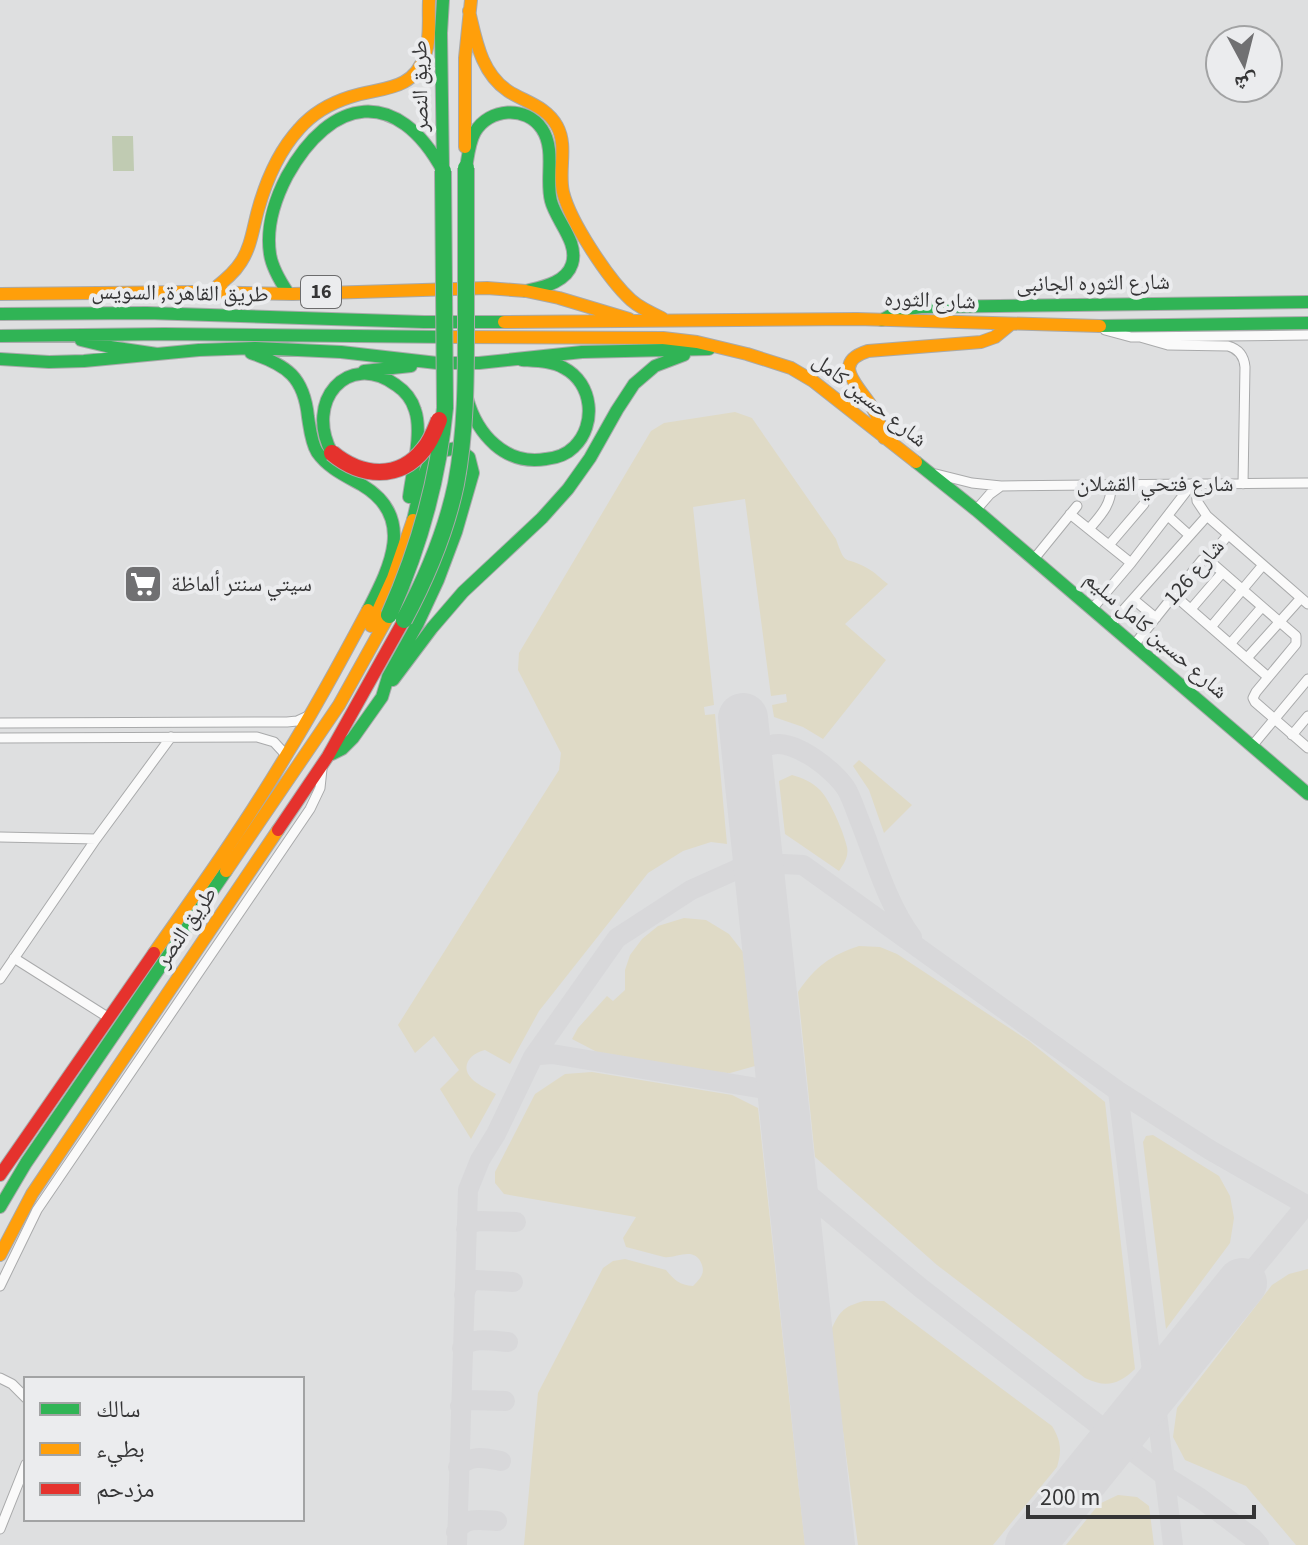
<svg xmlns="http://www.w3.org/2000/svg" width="1308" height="1545" font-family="'Source Sans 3','Noto Naskh Arabic',sans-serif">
<rect width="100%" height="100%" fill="#dedfe0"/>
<path fill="#c0cbb2" d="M112 136H133L134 171H113Z"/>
<path fill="#dfdac6" d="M735 412 752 418 836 539C846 568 844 555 867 568 875 572 881 579 888 584L845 624 886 660 823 739 803 727 774 717 772 705 787 702 786 694 771 696 745 499 693 507 714 705 704 707 705 715 715 714 727 844 711 842 683 851 648 873 539 1011 510 1064 485 1050C471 1053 459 1066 472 1079 478 1085 489 1090 496 1094L471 1139 440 1089 459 1070 434 1036 415 1053 398 1025 559 770 561 753 518 670 519 653 651 431 664 423Z
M859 760 912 805 884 833 869 790 853 766Z
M792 775C803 778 812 782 820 790 830 800 844 833 847 847 849 856 844 864 839 871L785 834 779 781Z
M684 918 706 920 729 934 743 952 755 1066 730 1073 704 1072 597 1052 572 1039 578 1028 607 996 613 1001 625 990V970L630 955 642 939 658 926Z
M859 946 880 947 897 954 1029 1041 1105 1102 1135 1369C1118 1385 1106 1388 1085 1378L937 1265 815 1157 798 992C815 967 831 955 859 946Z
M592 1072 732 1095 758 1108 805 1545H524L538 1393 603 1268 613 1261 625 1259 666 1270C674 1280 680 1285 693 1286 700 1279 705 1274 702 1265 695 1245 676 1259 664 1257 651 1254 639 1250 626 1247L623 1238 636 1217 504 1194 495 1183V1172L535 1094 565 1074Z
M1153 1135 1219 1176 1230 1196 1234 1218 1230 1243 1166 1329 1143 1142 1146 1136Z
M1308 1269V1545H1296L1246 1486 1185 1460 1173 1437 1177 1408 1272 1285 1289 1274Z
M864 1301H884L1052 1426C1061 1441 1062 1450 1057 1467L993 1545H858L830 1333C839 1312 842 1307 864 1301Z
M1118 1495 1137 1497 1149 1506 1154 1545H1066L1099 1504Z"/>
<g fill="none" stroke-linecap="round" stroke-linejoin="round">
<path stroke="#d8d8da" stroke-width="20" d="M748 766C754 758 761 748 771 745 794 738 836 771 847 790 852 799 855 809 859 819 874 856 887 904 912 937
M761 891 768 872 783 864 803 865 1118 1091 1210 1150 1308 1206
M533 1057 617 938 691 890 758 860
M1118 1091 1173 1545
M791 1180 922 1289 1165 1476 1200 1498 1253 1538 1259 1545
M466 1229 471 1223 480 1221 516 1222
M1242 1283 1306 1205
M464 1295 468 1284 475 1280 513 1282
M462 1348C472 1336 493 1341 508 1342
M460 1406 469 1400 505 1401
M458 1467C471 1454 485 1458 501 1461
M456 1532C465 1516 481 1520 497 1521
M457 1545 468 1190 480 1160 496 1134 533 1057 540 1055 552 1054 758 1088"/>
<path stroke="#d8d8da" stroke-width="50" d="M743 718 830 1545
M1030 1545 1242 1283"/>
<defs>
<path id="street" d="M1105 330 1131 337 1308 335
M1140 337 1168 345 1228 346C1239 349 1244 356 1245 367L1243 484
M936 474 972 483 1001 486 1308 483
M1196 484 1197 501 1207 516 1308 604
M976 510 990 494 1001 486
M1070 514 1131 563
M1168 516 1189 535
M1089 529C1101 515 1112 504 1111 485
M1109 545 1144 504
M1205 557 1296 636V644L1256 692 1253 698 1255 702 1308 748
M1034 559 1077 506
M1174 595 1268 677
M1133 599 1156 618
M1092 609 1131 563 1192 484
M1191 609 1222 573
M1110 625 1207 516
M1211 627 1263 565
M1230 644 1262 607
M1134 645 1202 560 1213 553 1228 535
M1247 658 1301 598
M0 723 287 722 297 721 310 715
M1292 735 1308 716
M0 738 257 737 274 742 286 755
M1252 746 1308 679
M0 837 96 839
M14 958 109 1018
M0 979 96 839 171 737
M0 1286 37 1210 310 809 320 788 322 769
M0 1378 12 1384 26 1398
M0 1529 26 1464"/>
<path id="fast" d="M443 0 441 33 443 169
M466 168C468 156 469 143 475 132 489 108 526 105 542 129 556 150 545 179 551 201 556 221 579 242 572 264 566 283 542 287 526 291
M288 293C280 281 272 268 270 254 266 228 275 199 287 176 331 96 397 86 443 171
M0 314 147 313 424 322H504
M882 320 900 310 921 307 1308 302
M1100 326 1308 323
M0 336 164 334 451 337
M81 340 110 347 157 354
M251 353C287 365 304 377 308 417 310 429 311 442 317 452 328 468 346 476 362 485 416 517 390 567 368 610
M0 359 49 362 84 361 199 350 255 348 341 352 437 363H479L582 352 709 349
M364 371 411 366
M467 398C477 434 505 466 546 459 556 458 567 454 574 447 597 425 593 383 564 368 552 361 536 361 522 360
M332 453C304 402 347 350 396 385 405 391 412 400 415 410 423 433 412 472 409 497
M916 462 976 510 1308 794
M393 680 432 628 463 592 542 518 568 489 590 458 617 410 634 384 655 366 684 355
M332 754 342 749 353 738 382 697 388 677 418 623 438 580 456 532 473 473 469 457 457 448 436 452C421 473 419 496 413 520
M0 1207 26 1163 226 871"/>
<path id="slow" d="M469 11C476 40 481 73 508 91 525 102 546 106 557 126 568 146 558 170 563 192 570 221 608 279 631 300 640 308 651 313 662 318
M465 147V58L471 0
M210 292C221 283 233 275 241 262 251 247 253 228 258 210 266 181 278 152 299 129 312 114 331 103 350 97 381 87 413 92 425 55 431 38 428 18 429 0
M0 294 195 292 293 294 487 288 526 291 559 298 629 319
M504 322 857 319 1100 326
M451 337 663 338 697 342 747 354 791 368 813 381 916 462
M884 438C881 427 878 416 872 407 859 386 830 363 868 351L981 342 995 337 1011 324
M371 626 393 578 413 520
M226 871 339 705 389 615
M154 953C200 888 246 823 287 754 316 707 342 659 368 610
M0 1255 32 1194 278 830"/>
<path id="jam" d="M278 830 328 756 404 620
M0 1175 154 953"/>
</defs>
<use href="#street" stroke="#a9aaab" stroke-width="11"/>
<use href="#fast" stroke="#a9aaab" stroke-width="14"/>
<use href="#slow" stroke="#a9aaab" stroke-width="14"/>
<use href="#jam" stroke="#a9aaab" stroke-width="14"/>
<use href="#street" stroke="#fafafa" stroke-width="9"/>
<use href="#fast" stroke="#30b455" stroke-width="12"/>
<use href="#slow" stroke="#ff9f0a" stroke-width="12"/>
<use href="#jam" stroke="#e5322d" stroke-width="12"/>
<defs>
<path id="fast-bridge" d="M389 615C419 548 438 481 445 408L443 171
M404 620C427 577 446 532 456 484 466 431 466 379 466 326 466 274 466 221 466 168"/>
<path id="jam-bridge" d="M332 453C361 477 399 481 424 449 431 441 435 430 439 420"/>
</defs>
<use href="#fast-bridge" stroke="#a9aaab" stroke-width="18" stroke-linecap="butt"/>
<use href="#jam-bridge" stroke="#a9aaab" stroke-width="18" stroke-linecap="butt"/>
<use href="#fast-bridge" stroke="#30b455" stroke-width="16"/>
<use href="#jam-bridge" stroke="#e5322d" stroke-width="16"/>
</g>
<defs>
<symbol id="supermarket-square" viewBox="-11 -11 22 22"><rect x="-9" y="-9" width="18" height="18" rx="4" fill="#707072" stroke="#ebecee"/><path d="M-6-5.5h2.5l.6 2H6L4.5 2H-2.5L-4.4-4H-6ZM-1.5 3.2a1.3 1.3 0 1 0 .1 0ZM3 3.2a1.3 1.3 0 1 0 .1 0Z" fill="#fff"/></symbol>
</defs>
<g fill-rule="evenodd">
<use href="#supermarket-square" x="121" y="562" width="44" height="44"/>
</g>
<g text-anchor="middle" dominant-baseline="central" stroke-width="8" stroke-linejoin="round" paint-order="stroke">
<rect fill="#ebecee" stroke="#6c6c6d" stroke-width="2" x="301" y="276" width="40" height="32" rx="6"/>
<g font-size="20" font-weight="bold" fill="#353536">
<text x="321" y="292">16</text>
</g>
<g font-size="22" fill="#353536" stroke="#ebecee">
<text transform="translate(420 86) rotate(-91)">طريق النصر</text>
<text transform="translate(1093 283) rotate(-1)">شارع الثوره الجانبى</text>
<text transform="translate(180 293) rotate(1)">طريق القاهرة, السويس</text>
<text transform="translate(930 300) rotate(2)">شارع الثوره</text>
<text transform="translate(870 400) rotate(38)">شارع حسين كامل</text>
<text x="1155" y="484">شارع فتحي القشلان</text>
<text transform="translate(1194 572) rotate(-49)">شارع 126</text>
<text transform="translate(1156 635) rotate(41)">شارع حسين كامل سليم</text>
<text transform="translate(186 927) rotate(-56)">طريق النصر</text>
</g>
<g font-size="22" fill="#353536" stroke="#ebecee" text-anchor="start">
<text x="171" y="584">سيتي سنتر ألماظة</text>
</g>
</g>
<rect x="24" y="1377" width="280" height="144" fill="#ebecee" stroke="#a2a3a4" stroke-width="2"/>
<rect x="40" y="1403" width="40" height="12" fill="#30b455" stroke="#a2a3a4" stroke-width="2"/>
<text x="96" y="1417" font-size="24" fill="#353536">سالك</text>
<rect x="40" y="1443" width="40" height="12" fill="#ff9f0a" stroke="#a2a3a4" stroke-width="2"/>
<text x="96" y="1457" font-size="24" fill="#353536">بطيء</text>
<rect x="40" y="1483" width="40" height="12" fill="#e5322d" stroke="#a2a3a4" stroke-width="2"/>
<text x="96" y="1497" font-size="24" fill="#353536">مزدحم</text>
<g transform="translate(1244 64) rotate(173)"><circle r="38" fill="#ebecee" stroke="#a2a3a4" stroke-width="2"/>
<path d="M0-6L14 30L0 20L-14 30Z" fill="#707072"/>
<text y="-12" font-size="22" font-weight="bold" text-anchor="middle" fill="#353536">ش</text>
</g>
<path d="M1028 1505v12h226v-12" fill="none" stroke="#353536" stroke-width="4"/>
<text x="1040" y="1505" font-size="24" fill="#353536" stroke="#ebecee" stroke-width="6" paint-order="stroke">200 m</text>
</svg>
